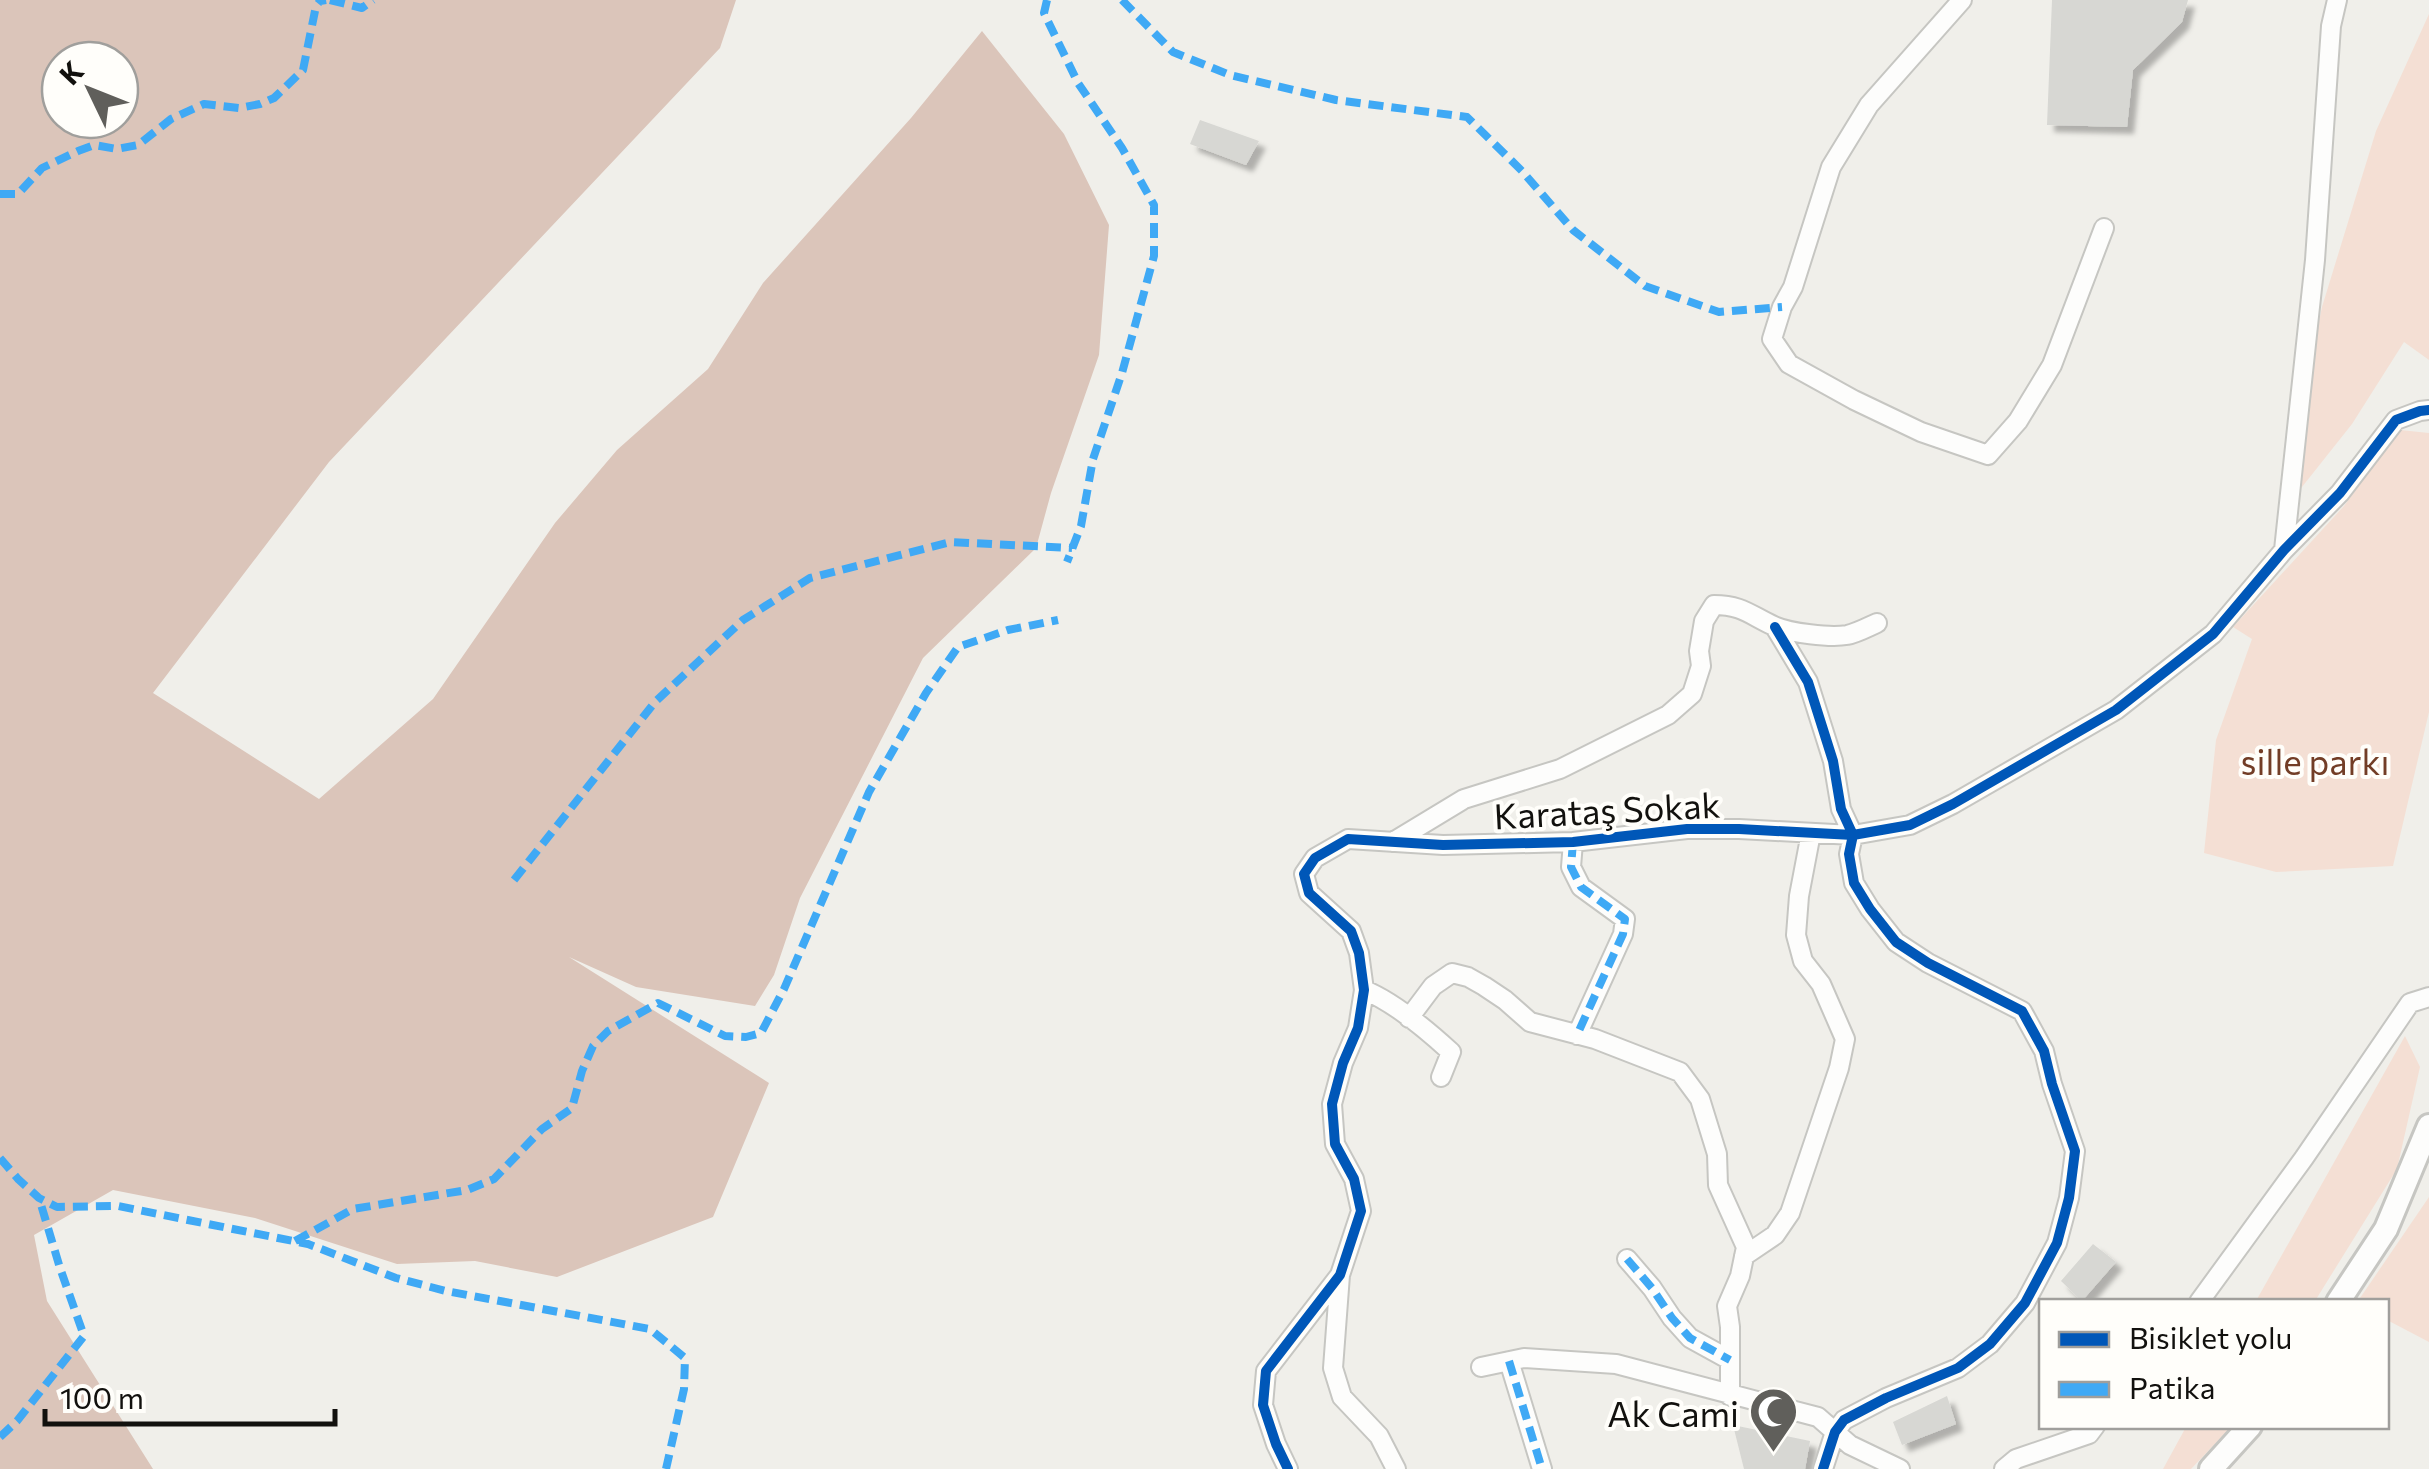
<svg xmlns="http://www.w3.org/2000/svg" width="2429" height="1469" font-family="Commissioner,sans-serif">
<defs>
<filter id="shadow"><feDropShadow dx="7" dy="7" stdDeviation="2.5" flood-color="#0004"/></filter>
</defs>
<rect width="100%" height="100%" fill="#f0efea"/>
<path fill="#f4dfd4" d="M2429 14V360L2404 342 2352 424 2298 492 2284 493 2322 307 2376 131Z
M2400 430 2429 433V712L2393 866 2276 872 2204 853 2216 740 2252 639 2233 627 2344 506Z
M2405 1036 2420 1067 2397 1169 2315 1301H2256Z
M2429 1197V1342L2387 1320 2386 1302 2358 1301Z
M2186 1427H2231L2191 1469H2163Z"/>
<path fill="#dbc5ba" fill-rule="evenodd" d="M0 0H736L720 48 329 462 153 693 319 799 433 699 555 523 617 450 708 369 763 283 911 118 982 31 1064 134 1109 225 1099 355 1051 493 1036 548 923 658 800 898 774 975 755 1006 636 987 569 957 769 1083 713 1217 557 1277 475 1261 397 1264 255 1218 113 1190 34 1235 47 1301 153 1469H0ZM60 60H120V120H60Z"/>
<path fill="#d7d7d3" filter="url(#shadow)" d="M2052 0H2188L2182 22 2133 70 2127 127 2047 125Z
M1200 120 1259 141 1246 165 1190 144Z
M2093 1244 2116 1262 2082 1301 2061 1281Z
M1947 1396 1956 1424 1902 1445 1893 1422Z
M1733 1425 1810 1441 1805 1469H1744Z"/>
<g fill="none" stroke-linecap="round" stroke-linejoin="round">
<defs>
<path id="minor" d="M1962 0 1869 105 1831 167 1793 287 1782 307 1772 339 1789 364 1854 400 1921 432 1988 455 2018 421 2052 365 2104 228
M2284 550 2315 260 2331 26 2337 0
M1775 627 1808 682 1833 761 1841 809 1853 835 1849 854 1854 883 1870 909 1896 942 1928 963 2022 1011 2044 1051 2052 1084 2075 1151 2069 1198 2057 1243 2025 1303 1990 1344 1958 1368 1886 1398 1844 1420 1835 1432 1823 1469
M1393 842 1464 799 1560 769 1668 715 1692 694 1701 666 1699 651 1704 621 1714 605C1742 605 1750 615 1774 626 1790 633 1830 638 1847 635 1857 633 1868 627 1877 623
M1573 842 1571 867 1581 887 1625 919 1623 934 1577 1035
M1364 990C1392 1001 1428 1031 1451 1052L1441 1077
M1409 1018 1433 986 1452 973 1468 977 1484 986 1505 1000 1530 1022 1595 1039 1680 1072 1700 1099 1717 1154 1718 1185 1746 1247 1740 1276 1727 1306 1730 1327V1396
M1744 1256 1775 1235 1790 1213 1839 1068 1845 1039 1821 984 1803 961 1796 935 1799 896 1811 833
M1627 1259 1652 1288 1672 1318 1690 1338 1730 1360
M1340 1275 1333 1368 1342 1397 1379 1436 1396 1469
M2199 1302 2304 1158 2410 1003 2429 997
M1509 1361 1542 1469
M1481 1367 1524 1358 1616 1364 1818 1417 1850 1445 1900 1469
M1288 1469 1276 1444 1263 1405 1266 1371 1340 1275 1361 1211 1354 1179 1335 1144 1332 1104 1343 1063 1358 1028 1364 990 1359 953 1351 931 1309 893 1304 874 1315 858 1348 839 1443 845 1573 842 1687 829H1739L1853 835 1910 825 1953 804 2116 710 2213 634 2284 550 2340 493 2396 420 2420 411 2429 410
M2004 1469 2016 1459 2089 1434 2095 1426"/>
<path id="secondary" d="M2338 1302 2386 1229 2429 1126
M2211 1469 2250 1426"/>
</defs>
<use href="#minor" stroke="#c6c6c2" stroke-width="22"/>
<use href="#secondary" stroke="#c6c6c2" stroke-width="28"/>
<use href="#minor" stroke="#fdfdfc" stroke-width="18"/>
<use href="#secondary" stroke="#fdfdfc" stroke-width="22"/>
<path stroke="#3fa9f5" stroke-width="8" stroke-dasharray="15 8" stroke-linecap="butt" d="M330 0 362 8 373 0
M1047 0 1044 13 1078 83 1122 148 1154 205V256L1122 373 1093 459 1081 526 1067 562
M1122 0 1173 52 1230 75 1336 100 1467 117 1522 171 1573 230 1645 286 1719 312 1782 307
M0 194H18L42 168 78 151 94 145 117 149 138 145 171 119 204 104 239 108 260 104 274 98 303 70 316 6 320 1 326 0
M1573 842 1571 867 1581 887 1625 919 1623 934 1577 1035
M514 880 655 702 743 620 810 578 951 542 1072 548
M0 1158 18 1179 39 1198 57 1207 118 1206 308 1244 396 1278 446 1291 650 1329 685 1358 684 1389 666 1469
M295 1241 353 1209 467 1190 494 1179 542 1129 572 1108 582 1071 593 1046 608 1031 658 1003 725 1036 746 1037 761 1033 784 989 869 792 926 693 958 647 1008 630 1058 620
M1627 1259 1652 1288 1672 1318 1690 1338 1730 1360
M1509 1361 1542 1469
M0 1437 17 1421 84 1336 60 1268 39 1198"/>
<defs>
<path id="cycleway" d="M1775 627 1808 682 1833 761 1841 809 1853 835 1849 854 1854 883 1870 909 1896 942 1928 963 2022 1011 2044 1051 2052 1084 2075 1151 2069 1198 2057 1243 2025 1303 1990 1344 1958 1368 1886 1398 1844 1420 1835 1432 1823 1469
M1288 1469 1276 1444 1263 1405 1266 1371 1340 1275 1361 1211 1354 1179 1335 1144 1332 1104 1343 1063 1358 1028 1364 990 1359 953 1351 931 1309 893 1304 874 1315 858 1348 839 1443 845 1573 842 1687 829H1739L1853 835 1910 825 1953 804 2116 710 2213 634 2284 550 2340 493 2396 420 2420 411 2429 410"/>
</defs>
<use href="#cycleway" stroke="#fffefa" stroke-width="16"/>
<use href="#cycleway" stroke="#0057b8" stroke-width="10"/>
</g>
<defs>
<symbol id="mosque-pin" viewBox="-11 -11 22 30"><path d="M0 17L-7.5 6A9.5 9.5 0 1 1 7.5 6Z" fill="#605f5b" stroke="#fffefa"/><path d="M3.5-4.9A6 6 0 1 0 3.5 4.9A5 5 0 1 1 3.5-4.9Z" fill="#fff"/></symbol>
</defs>
<g fill-rule="evenodd">
<use href="#mosque-pin" x="1746" y="1384" width="55" height="75"/>
</g>
<g text-anchor="middle" dominant-baseline="central" stroke-width="8" stroke-linejoin="round" paint-order="stroke">
<g font-size="35" fill="#723d26" stroke="#fffefa">
<text x="2315" y="760">sille parkı</text>
</g>
<g font-size="35" fill="#12110e" stroke="#fffefa">
<text transform="translate(1607 809) rotate(-3)">Karataş Sokak</text>
</g>
<g font-size="35" fill="#12110e" stroke="#fffefa" text-anchor="end">
<text x="1739" y="1412">Ak Cami</text>
</g>
</g>
<rect x="2039" y="1299" width="350" height="130" fill="#fffefa" stroke="#a09f9c" stroke-width="2.5"/>
<rect x="2059" y="1332" width="50" height="15" fill="#0057b8" stroke="#a09f9c" stroke-width="2.5"/>
<text x="2129" y="1349" font-size="30" fill="#12110e">Bisiklet yolu</text>
<rect x="2059" y="1382" width="50" height="15" fill="#3fa9f5" stroke="#a09f9c" stroke-width="2.5"/>
<text x="2129" y="1399" font-size="30" fill="#12110e">Patika</text>
<g transform="translate(90 90) rotate(313)"><circle r="48" fill="#fffefa" stroke="#a09f9c" stroke-width="2.5"/>
<path d="M0-8L18 38L0 25L-18 38Z" fill="#605f5b"/>
<text y="-15" font-size="28" font-weight="bold" text-anchor="middle" fill="#12110e">K</text>
</g>
<path d="M45 1409v15h290v-15" fill="none" stroke="#12110e" stroke-width="5"/>
<text x="60" y="1409" font-size="30" fill="#12110e" stroke="#fffefa" stroke-width="8" paint-order="stroke">100 m</text>
</svg>
